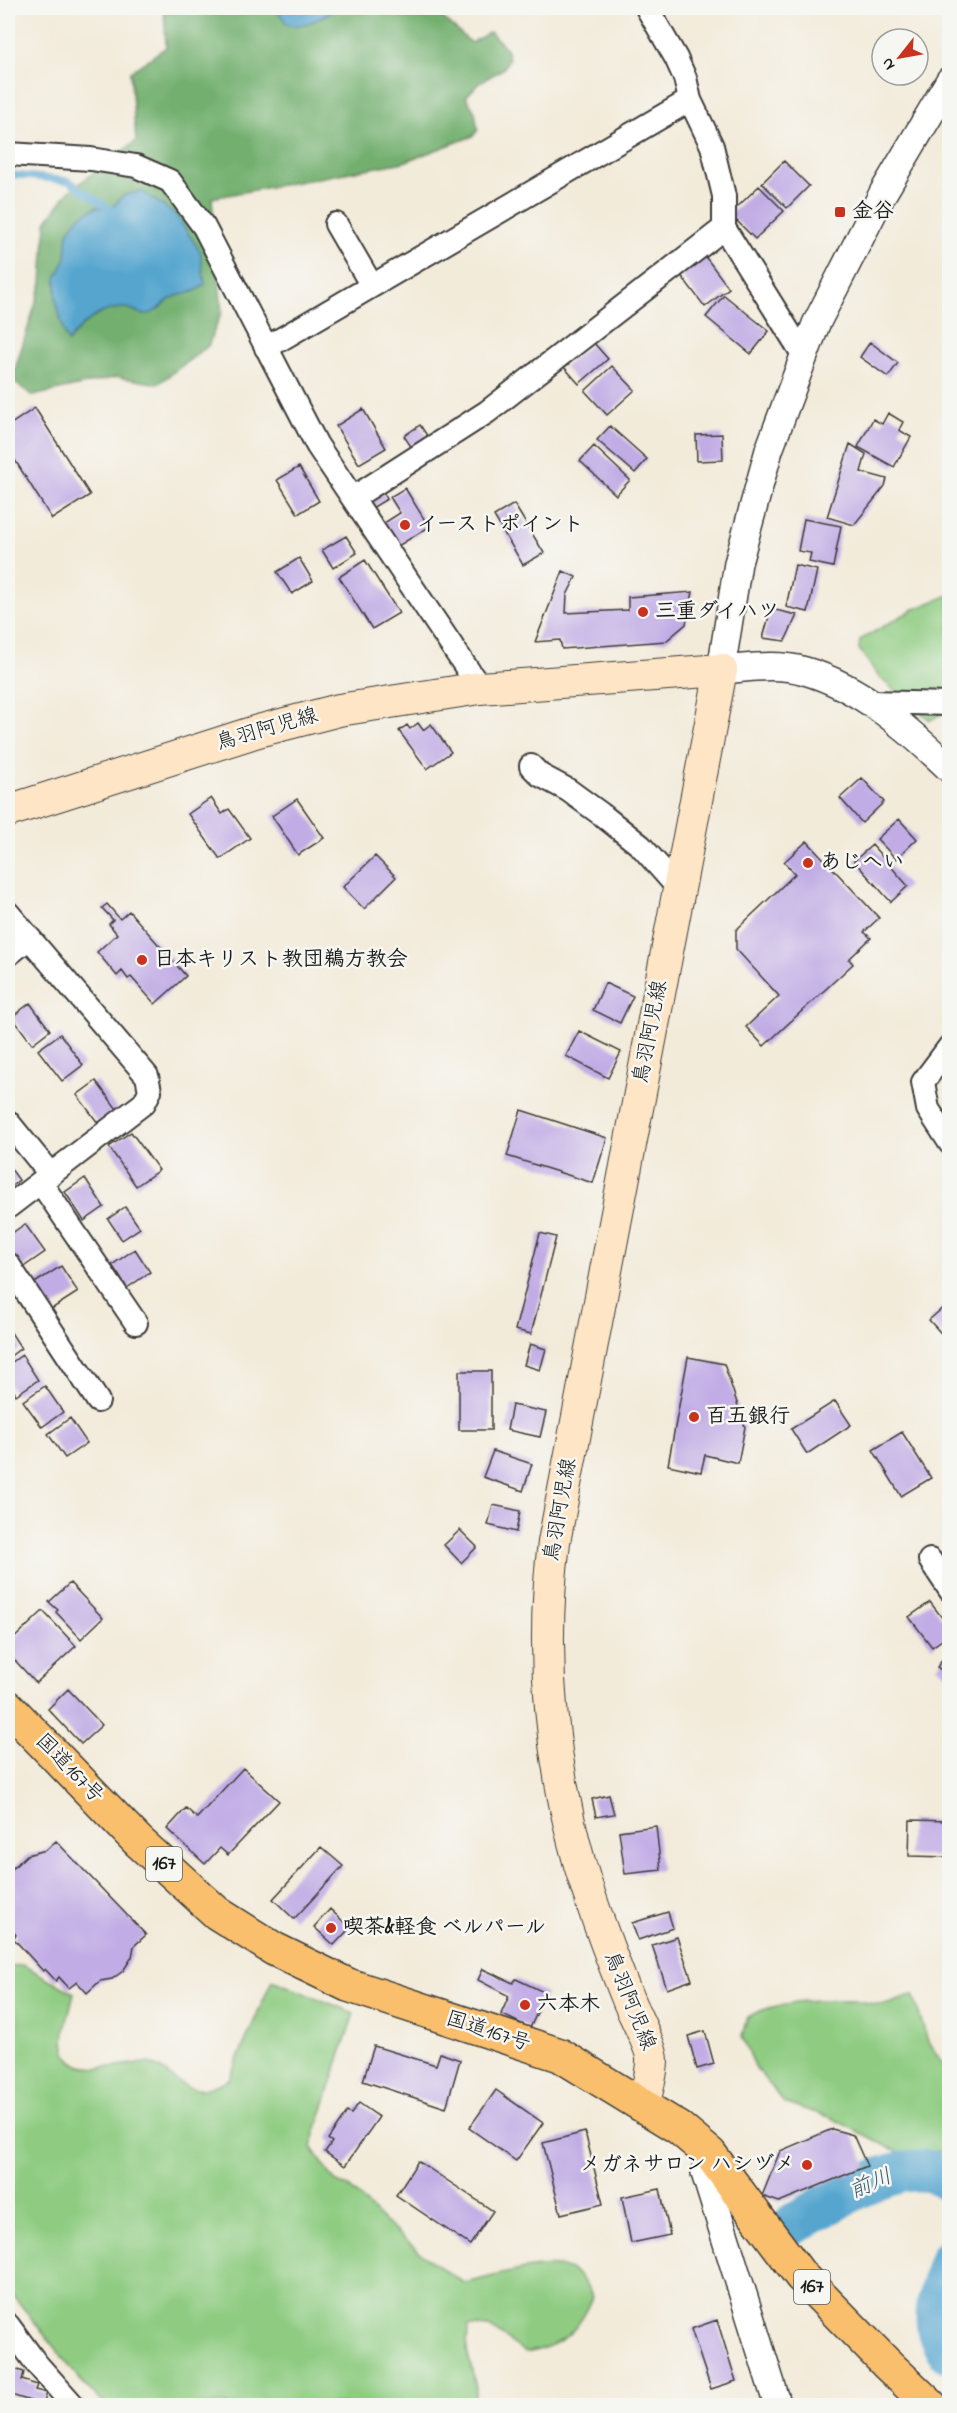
<svg xmlns="http://www.w3.org/2000/svg" width="957" height="2413" font-family="'Indie Flower','Klee One',sans-serif">
<rect width="100%" height="100%" fill="#f6f6f2"/>
<filter id="ink" filterUnits="userSpaceOnUse"><feTurbulence type="fractalNoise" baseFrequency=".0167" numOctaves="2"/><feDisplacementMap in="SourceGraphic" scale="12" xChannelSelector="R" yChannelSelector="G"/><feConvolveMatrix kernelMatrix="1 2 1 2 8 2 1 2 1" color-interpolation-filters="sRGB"/></filter>
<filter id="wash" filterUnits="userSpaceOnUse"><feTurbulence type="fractalNoise" baseFrequency=".008" numOctaves="4" result="noise"/><feDisplacementMap in="SourceGraphic" scale="24" xChannelSelector="R" yChannelSelector="G"/><feGaussianBlur stdDeviation="1.35" result="paint"/><feColorMatrix in="noise" values="0 0 0 0 0 0 0 0 0 0 0 0 0 0 0 0 0 1.4 0 .05"/><feComposite in="paint" operator="in"/></filter>
<g filter="url(#wash)">
<rect width="100%" height="100%" fill="#f3ebda"/>
<path fill="#8fcc82" stroke="#56744f" stroke-width="1.5" d="M949 595V710L930 720 879 677 859 649 860 640 912 610Z
M23 1965 74 1993C71 2010 58 2040 68 2056 81 2078 127 2062 147 2063 155 2064 162 2069 168 2074 192 2095 202 2092 229 2079L272 1980 354 2013 311 2147 335 2181 350 2188 387 2224 435 2264 464 2283C493 2278 554 2255 577 2274 584 2279 588 2290 593 2297 578 2332 563 2345 526 2353L489 2327 468 2326 467 2350 476 2388 473 2405H107L85 2386 8 2289V1967Z
M913 1995 928 2041 949 2074V2151L919 2152 904 2155 830 2117 784 2103 756 2068 742 2037 747 2017C780 2000 817 1999 853 2000 863 2001 876 2006 886 2004 895 2003 904 1998 913 1995Z"/>
<path fill="#73b070" stroke="#486646" stroke-width="1.5" d="M164 8H432L471 43 490 32 506 48 509 59 503 69 479 83 466 97 475 112 478 130 473 136 404 162 212 198 222 312 208 346 158 384 117 377 33 396 14 382 15 369 42 283 46 222 68 192 136 141 130 72 166 47Z"/>
<path fill="#55a5cf" stroke="#386076" stroke-width="1.5" d="M275 8H339C323 16 307 28 288 25Z
M142 191 176 215 200 251 205 284C193 296 186 291 172 298 163 303 155 316 144 314 138 314 133 309 127 308 102 307 82 323 68 342L64 333 56 300V278L66 258 68 232 80 216 96 207 110 209 124 195Z"/>
<g fill="none" stroke-linecap="round" stroke-linejoin="round">
<path stroke="#55a5cf" stroke-width="7" d="M8 174 69 181 110 209"/>
<path stroke="#55a5cf" stroke-width="42" d="M795 2223C834 2202 909 2148 950 2181
M950 2259C941 2287 925 2327 950 2353"/>
</g>
<g id="blocks">
<path fill="#c1ace5" d="M784 161 809 186 787 208 762 183Z
M759 186 784 211 755 239 730 214Z
M704 255 729 288 705 307 680 274Z
M724 295 769 331 751 354 706 317Z
M593 342 608 359 579 384 564 367Z
M870 342 898 363 888 377 860 357Z
M612 366 635 390 607 415 585 391Z
M35 408 90 495 52 519 8 449V426Z
M363 409 386 448 359 464 336 426Z
M888 413 903 422 899 430 911 437 894 467 858 447 873 419 882 424Z
M420 425 428 437 412 448 404 436Z
M610 426 647 459 635 473 597 440Z
M722 434 723 460 697 461 696 435Z
M850 444 866 454 861 472 887 479 885 486 854 525 827 517Z
M594 446 630 480 616 495 580 461Z
M299 467 319 501 298 514 277 480Z
M381 488 387 499 372 508 365 497Z
M405 488 429 527 398 546 384 523 400 513 390 497Z
M514 504 544 553 523 565 494 516Z
M804 519 841 526 833 567 809 562 811 553 798 551Z
M346 536 357 553 333 568 322 550Z
M299 558 313 581 292 594 277 572Z
M365 560 399 613 372 629 339 577Z
M795 565 817 570 808 612 786 607Z
M563 571 576 577 567 595 566 613 628 610V597L693 592 686 624 666 641 562 649 560 640 535 642Z
M771 609 797 615 785 641 763 638Z
M418 723 423 730 431 724 451 752 427 769 399 731 407 725 410 729Z
M862 778 884 802 862 823 840 798Z
M211 798 222 814 229 809 250 838 220 859 188 814Z
M297 799 324 838 298 855 272 816Z
M899 819 917 839 896 859 877 839Z
M807 841 879 918 864 932 871 938 849 959 853 964 764 1046 746 1027 779 996 736 949V930L795 874 784 862Z
M872 845 908 886 891 902 854 861Z
M375 856 396 877 364 909 343 887Z
M107 904 120 919 129 911 186 976 155 1004 131 977 128 979 122 971 117 976 97 952 117 934 109 924 113 920 102 908Z
M605 983 633 996 620 1023 593 1010Z
M30 1003 50 1030 32 1044 12 1017Z
M579 1031 621 1052 608 1078 566 1056Z
M60 1034 83 1065 62 1081 38 1050Z
M96 1081 117 1109 98 1123 77 1095Z
M521 1110 607 1138 593 1183 507 1156Z
M131 1132 159 1170 136 1186 109 1147Z
M8 1165 19 1180 8 1189Z
M85 1178 104 1207 84 1221 65 1192Z
M125 1207 140 1228 122 1240 108 1219Z
M25 1224 45 1252 22 1268 8 1247V1236Z
M540 1233 556 1237 531 1334 515 1330Z
M135 1249 150 1272 127 1288 112 1265Z
M61 1266 78 1292 50 1310 33 1284Z
M946 1305 950 1309V1343L929 1320Z
M8 1328 21 1348 8 1358Z
M530 1344 546 1349 540 1370 524 1365Z
M22 1355 38 1380 16 1395 8 1382V1365Z
M688 1357 724 1364 745 1427 738 1463 705 1455 701 1472 668 1465Z
M459 1371H491V1430H459Z
M45 1386 63 1412 42 1427 23 1401Z
M835 1401 851 1425 807 1454 791 1429Z
M512 1405 546 1412 540 1437 507 1430Z
M70 1418 87 1443 65 1458 48 1434Z
M902 1432 931 1478 901 1496 873 1450Z
M493 1451 532 1464 523 1491 483 1477Z
M493 1505 520 1511 516 1532 488 1525Z
M460 1530 477 1547 461 1563 444 1545Z
M70 1583 103 1618 81 1639 56 1612 58 1610 49 1602Z
M930 1602 950 1628V1634L932 1647 909 1617Z
M43 1611 76 1646 36 1683 8 1653V1644Z
M950 1649V1676L937 1667Z
M68 1689 102 1725 81 1744 48 1709Z
M243 1768 279 1801 228 1855 220 1848 205 1864 167 1829 186 1808 197 1818Z
M609 1795 614 1814 596 1817 592 1799Z
M910 1820 950 1821V1857L909 1856Z
M656 1826 661 1870 625 1874 619 1831Z
M56 1841 146 1935 134 1946 132 1957 123 1971 112 1979 100 1981 87 1993 77 1982 69 1988 59 1977 56 1981 45 1969 43 1971 13 1938 16 1935 8 1925 11 1923 8 1919V1885L12 1869 27 1855 46 1850Z
M321 1847 343 1866 294 1919 273 1899Z
M330 1909 350 1928 334 1945 314 1927Z
M668 1912 673 1928 638 1940 632 1923Z
M677 1937 692 1980 667 1989 652 1945Z
M483 1969 513 1983 516 1979 546 1993 530 2028 501 2014 509 1996 478 1980Z
M705 2031 714 2064 697 2069 688 2036Z
M374 2046 436 2065 440 2053 460 2060 446 2108 363 2081Z
M496 2090 543 2123 516 2161 469 2128Z
M359 2103 379 2117 345 2166 325 2152 332 2142 328 2139 347 2112 351 2114Z
M832 2129 853 2135 867 2166 779 2202 762 2196 780 2151Z
M585 2132 603 2204 561 2214 543 2143Z
M418 2161 493 2211 470 2245 396 2195Z
M660 2189 670 2235 631 2243 622 2197Z
M717 2320 736 2381 711 2389 691 2329Z
M8 2367 24 2372 22 2380 37 2385 35 2390 47 2393 43 2405 8 2394Z"/>
</g>
</g>
<g filter="url(#ink)">
<use href="#blocks" fill-opacity="0" stroke="#3c3b38" stroke-width="1.5"/>
<g fill="none" stroke-linecap="round" stroke-linejoin="round">
<defs>
<path id="minor" d="M647 8 676 58 685 78 690 100 712 146 724 196V228L804 356
M8 154 91 159 136 166 170 181 204 227 317 445 480 688
M336 224 372 286
M266 348 690 100
M353 498 487 412 724 228
M870 702 950 704
M531 766 540 775 568 790 601 814 641 846 679 889
M8 913 147 1076 150 1091 144 1103 8 1207
M8 955 29 938
M950 1046 923 1082 928 1109 950 1143
M8 1122 51 1175
M41 1183 136 1323
M8 1264 98 1401
M930 1560 950 1590
M8 2325 36 2363 74 2406"/>
<path id="tertiary" d="M950 80 883 193 816 324 769 450 738 563 721 670C748 668 778 663 805 671 861 687 908 729 950 769
M710 2154 705 2173 778 2406"/>
<path id="secondary" d="M8 811 258 731 339 710 480 688 721 670 554 1542C540 1653 550 1758 580 1865 594 1912 611 1957 629 2002 634 2014 653 2050 652 2061 652 2075 646 2091 644 2105"/>
<path id="trunk" d="M8 1707 138 1841 217 1913 274 1949 348 1985 560 2055 679 2128 710 2154 801 2276 886 2363 931 2406"/>
</defs>
<use href="#minor" stroke="#3c3b38" stroke-width="26"/>
<use href="#tertiary" stroke="#3c3b38" stroke-width="30"/>
<use href="#secondary" stroke="#3c3b38" stroke-width="34"/>
<use href="#trunk" stroke="#3c3b38" stroke-width="36"/>
<use href="#minor" stroke="#fff" stroke-width="22"/>
<use href="#tertiary" stroke="#fff" stroke-width="27"/>
<use href="#secondary" stroke="#fde5c5" stroke-width="32"/>
<use href="#trunk" stroke="#f9bf6d" stroke-width="33"/>
</g>
</g>
<g fill="#c8321e" stroke="#f6f6f2" stroke-width="2">
<rect x="834" y="206" width="12" height="12" rx="3"/>
<circle cx="405" cy="525" r="6"/>
<circle cx="643" cy="612" r="6"/>
<circle cx="808" cy="863" r="6"/>
<circle cx="142" cy="960" r="6"/>
<circle cx="694" cy="1417" r="6"/>
<circle cx="331" cy="1928" r="6"/>
<circle cx="525" cy="2005" r="6"/>
<circle cx="807" cy="2165" r="6"/>
</g>
<g text-anchor="middle" dominant-baseline="central" stroke-width="5" stroke-linejoin="round" paint-order="stroke">
<g fill="#f6f6f2" stroke="#5d5d5c" stroke-width="1.5">
<rect x="146" y="1847" width="36" height="34" rx="4.5"/>
<rect x="794" y="2270" width="36" height="34" rx="4.5"/>
</g>
<g font-size="20" font-weight="bold" fill="#1c1c1c">
<text x="164" y="1864">167</text>
<text x="812" y="2287">167</text>
</g>
<g font-size="21" font-weight="bold" fill="#1c1c1c" stroke="#f6f6f2" text-anchor="start">
<text x="852" y="212">金谷</text>
<text x="417" y="525">イーストポイント</text>
<text x="655" y="612">三重ダイハツ</text>
<text x="820" y="863">あじへい</text>
<text x="154" y="960">日本キリスト教団鵜方教会</text>
<text x="706" y="1417">百五銀行</text>
<text x="343" y="1928">喫茶&amp;軽食 ベルパール</text>
<text x="537" y="2005">六本木</text>
<text x="795" y="2165" text-anchor="end">メガネサロン ハシヅメ</text>
</g>
<g font-size="21" fill="#1c1c1c" stroke="#f6f6f2">
<text transform="translate(267 730) rotate(-16)">鳥羽阿児線</text>
<text transform="translate(651 1032) rotate(-79)">鳥羽阿児線</text>
<text transform="translate(561 1510) rotate(-80)">鳥羽阿児線</text>
<text transform="translate(69 1769) rotate(46)">国道167号</text>
<text transform="translate(629 2001) rotate(68)">鳥羽阿児線</text>
<text transform="translate(488 2032) rotate(18)">国道167号</text>
</g>
<g font-size="22" font-style="italic" fill="#365a6d" stroke="#f6f6f2">
<text transform="translate(871 2185) rotate(-23)">前川</text>
</g>
</g>
<rect width="957" height="2413" fill="none" stroke="#f6f6f2" stroke-width="30"/>
<g transform="translate(900 57) rotate(239)"><circle r="28" fill="#f6f6f2" stroke="#9f9f9c" stroke-width="1.5"/>
<path d="M0-4.5L10 22L0 15L-10 22Z" fill="#c8321e"/>
<text y="-9" font-size="16" font-weight="bold" text-anchor="middle" fill="#1c1c1c">N</text>
</g>
</svg>
